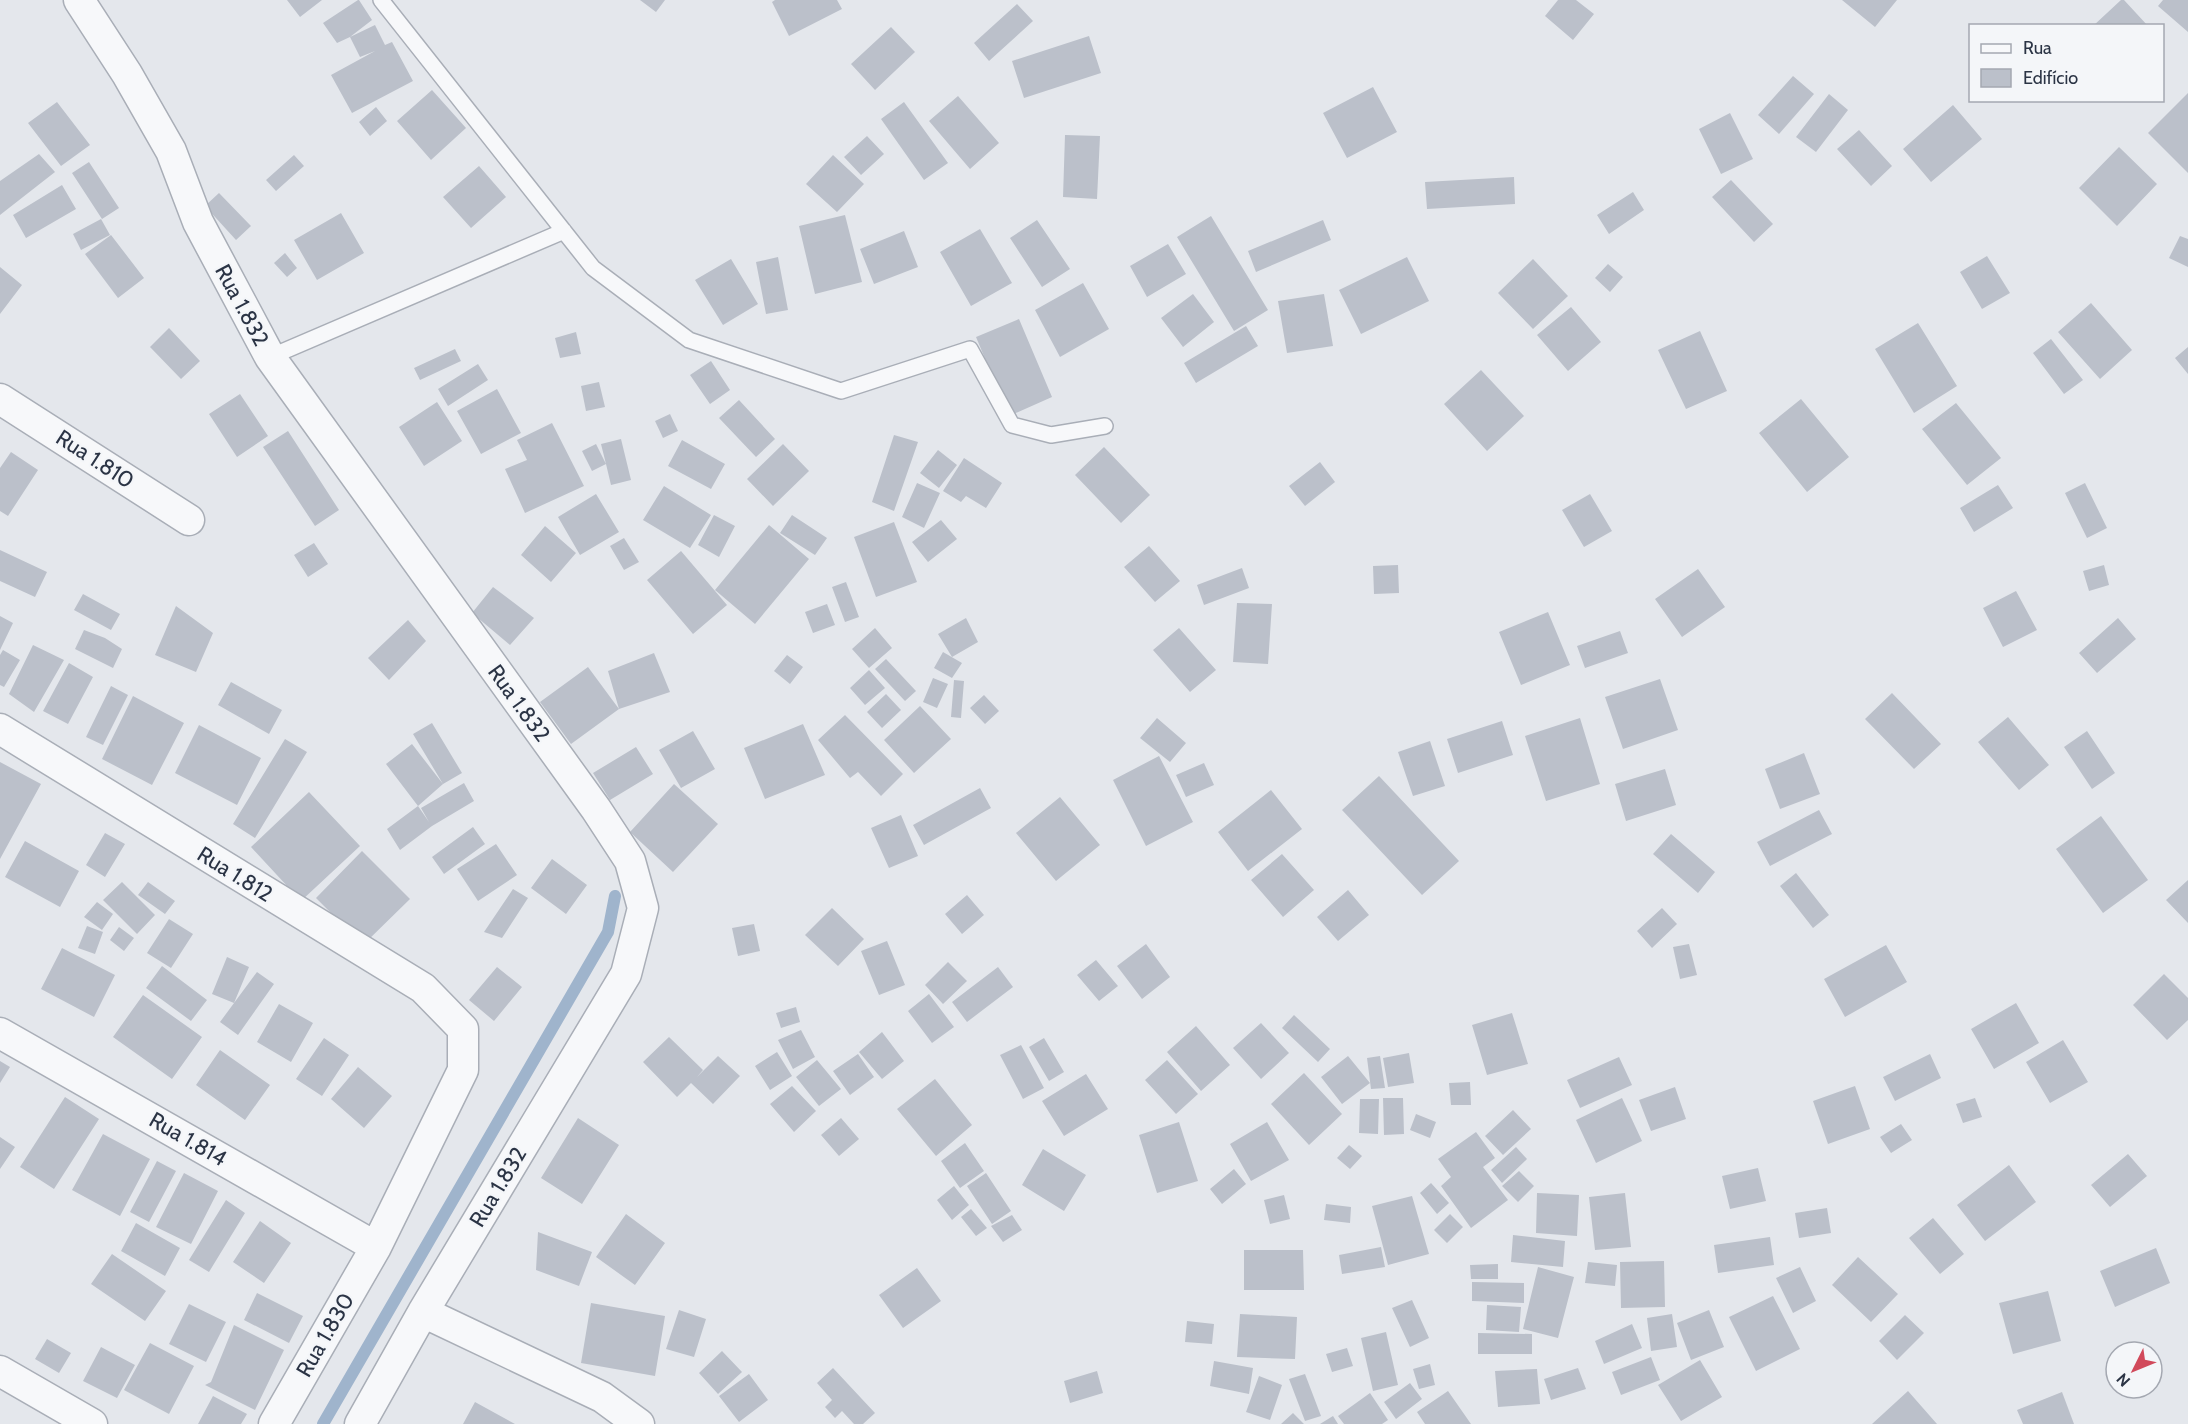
<svg xmlns="http://www.w3.org/2000/svg" width="2188" height="1424" font-family="Cabin,sans-serif">
<rect width="100%" height="100%" fill="#e4e7ec"/>
<g fill="none" stroke-linecap="round" stroke-linejoin="round">
<path stroke="#9fb4cc" stroke-width="12" d="M323 1424 608 932 615 896"/>
</g>
<path fill="#bbc0ca" d="M287 0H322L300 17Z
M358 0H359L372 20 350 37 337 43 323 23Z
M640 0H665L656 12Z
M775 0H837L842 9 789 36 772 2Z
M1558 0H1576L1594 14 1573 40 1545 16Z
M1842 0H1897L1875 27Z
M2121 0H2124L2148 26H2093Z
M2163 0H2188V32L2158 6Z
M1017 4 1033 21 989 61 974 43Z
M375 25 385 45 392 42 413 81 352 113 331 75 375 51 360 57 350 37Z
M891 27 915 52 875 90 851 64Z
M1089 36 1101 73 1024 98 1012 61Z
M1793 76 1814 94 1779 134 1758 115Z
M1373 87 1397 132 1347 158 1323 113Z
M432 90 466 128 431 160 397 121Z
M2188 93V173L2148 133Z
M1829 94 1848 110 1816 152 1796 137Z
M958 96 999 143 970 169 929 121Z
M57 102 90 145 61 166 28 123Z
M904 102 948 163 924 180 881 119Z
M1953 105 1982 139 1931 182 1903 149Z
M376 107 387 121 370 136 359 122Z
M1730 113 1753 159 1721 174 1699 129Z
M1859 130 1892 166 1871 186 1837 149Z
M1065 135 1100 136 1097 199 1063 197Z
M867 136 884 154 861 175 844 157Z
M2119 147 2157 184 2117 226 2079 188Z
M39 154 55 172 0 215V181Z
M294 155 304 166 276 191 266 180Z
M833 155 864 184 837 212 806 184Z
M89 162 119 208 102 219 72 173Z
M479 166 506 197 471 228 443 197Z
M1514 177 1515 204 1427 209 1425 182Z
M1731 180 1773 224 1754 242 1712 197Z
M62 185 76 209 26 238 13 215Z
M1633 192 1644 210 1609 234 1597 215Z
M219 193 251 226 236 240 205 206Z
M341 213 364 253 317 280 294 240Z
M845 215 862 282 815 294 799 226Z
M1211 216 1268 310 1234 331 1177 237Z
M101 219 110 235 81 250 73 234Z
M1037 220 1070 269 1042 287 1010 238Z
M1323 220 1331 240 1256 272 1248 251Z
M980 229 1012 283 971 306 940 252Z
M904 231 918 267 874 284 860 249Z
M111 235 144 278 118 298 85 254Z
M2180 236 2188 239V267L2169 258Z
M1168 244 1186 274 1147 297 1130 266Z
M285 253 297 268 287 277 274 263Z
M1987 256 2010 293 1982 309 1960 272Z
M778 257 788 310 766 314 756 262Z
M1407 257 1429 301 1361 334 1339 290Z
M731 259 758 304 723 325 695 280Z
M1533 259 1568 296 1533 329 1498 293Z
M1608 264 1623 277 1610 292 1595 278Z
M0 267 22 285 0 314Z
M1083 283 1109 329 1060 357 1035 310Z
M1193 294 1214 322 1183 347 1161 318Z
M1324 294 1333 346 1287 353 1278 301Z
M2091 303 2132 350 2100 379 2058 332Z
M1571 307 1601 342 1568 371 1537 335Z
M1019 319 1052 397 1009 416 976 337Z
M1918 323 1957 386 1914 413 1875 349Z
M1246 326 1258 346 1196 383 1184 363Z
M169 328 200 361 181 379 150 347Z
M1700 331 1727 391 1686 409 1658 350Z
M576 332 581 354 560 358 555 338Z
M2051 339 2083 380 2064 394 2033 353Z
M2188 347V374L2175 358Z
M455 349 461 361 420 380 414 368Z
M711 361 730 390 710 404 690 375Z
M478 364 488 380 448 406 438 389Z
M1481 370 1524 416 1487 451 1444 404Z
M599 382 605 407 586 411 581 386Z
M497 389 521 433 481 454 457 411Z
M240 394 268 436 237 457 209 414Z
M1801 399 1849 457 1807 492 1759 433Z
M739 400 775 439 756 457 719 418Z
M437 402 462 441 424 466 399 427Z
M1956 403 2001 458 1967 485 1922 429Z
M670 414 678 431 663 438 655 421Z
M552 423 584 486 525 513 505 469 527 460 517 440Z
M288 431 339 510 315 526 263 447Z
M894 435 918 442 894 511 872 502Z
M621 439 631 480 611 485 606 464 592 471 582 451 596 444 606 464 601 444Z
M682 440 725 464 711 489 668 466Z
M783 444 809 471 773 506 747 479Z
M1104 447 1150 495 1121 523 1075 475Z
M938 450 957 465 939 488 920 473Z
M11 452 38 470 8 516 0 511V468Z
M964 458 1002 483 986 508 966 496 961 502 943 491Z
M1320 462 1335 482 1305 506 1289 486Z
M917 483 940 493 924 528 902 517Z
M2085 483 2107 528 2087 538 2065 493Z
M1998 485 2013 508 1974 532 1960 508Z
M664 486 711 515 690 548 643 520Z
M596 494 619 532 580 555 558 517Z
M1590 494 1612 531 1584 547 1562 510Z
M714 515 735 526 719 557 698 545Z
M792 515 827 538 815 555 780 533Z
M941 520 957 539 928 562 912 542Z
M894 522 917 582 876 597 854 537Z
M769 525 809 559 755 624 715 590Z
M545 526 576 553 551 582 521 555Z
M624 538 639 562 624 570 610 546Z
M314 543 328 564 308 577 294 555Z
M1149 546 1180 581 1155 602 1124 567Z
M0 550 47 572 35 597 0 581Z
M681 551 727 605 693 634 647 580Z
M1398 565 1399 593 1374 594 1373 566Z
M2104 565 2109 585 2089 591 2083 571Z
M1242 568 1249 588 1204 605 1197 585Z
M1698 569 1725 607 1682 637 1655 599Z
M846 582 859 617 845 622 832 587Z
M493 587 534 618 510 645 472 613Z
M2016 591 2037 630 2003 647 1983 608Z
M83 594 120 614 111 630 74 610Z
M1237 603 1272 604 1268 664 1233 662Z
M827 604 835 625 813 633 805 612Z
M176 606 213 633 196 672 155 655Z
M1548 612 1570 665 1521 685 1499 632Z
M0 616 13 623 0 650Z
M966 618 978 642 952 657 938 634Z
M2118 618 2136 639 2097 673 2079 653Z
M408 620 426 641 389 680 368 658Z
M875 628 892 648 869 668 852 649Z
M1179 628 1216 670 1190 692 1153 650Z
M84 630 105 638 122 649 113 668 75 649Z
M1620 631 1628 653 1585 668 1577 646Z
M33 645 64 660 34 712 9 694Z
M3 650 20 660 4 687 0 685V655Z
M943 652 962 663 952 678 934 668Z
M654 653 670 692 619 709 571 744 540 702 588 667 619 709 608 671Z
M787 655 803 667 790 684 774 671Z
M886 659 916 691 905 701 875 669Z
M69 663 93 677 68 724 43 711Z
M869 670 885 688 865 705 850 688Z
M933 678 948 684 937 708 923 702Z
M1660 679 1678 730 1623 749 1605 697Z
M954 680 964 681 961 718 951 717Z
M231 682 282 710 269 734 218 705Z
M111 686 128 695 103 745 86 737Z
M1892 693 1941 744 1914 769 1865 719Z
M886 694 901 710 882 728 867 712Z
M984 695 999 711 985 724 970 708Z
M133 696 184 723 152 785 102 759Z
M920 706 951 739 914 773 884 740Z
M845 715 903 774 881 796 858 772 850 778 818 740Z
M2008 717 2049 765 2019 790 1978 742Z
M1157 718 1186 743 1170 762 1140 738Z
M1580 718 1600 784 1546 801 1525 736Z
M1502 721 1513 755 1458 773 1447 739Z
M432 723 462 773 443 784 418 806 429 822 421 808 464 783 474 801 432 826 400 850 387 829 418 806 386 764 412 744 443 784 413 734Z
M803 724 825 775 765 799 744 748Z
M199 725 261 758 237 805 175 773Z
M693 731 715 769 681 788 659 750Z
M2087 731 2115 773 2092 789 2064 747Z
M285 739 307 752 255 838 233 824Z
M1430 741 1445 786 1413 796 1398 752Z
M636 747 653 774 610 800 593 773Z
M1804 753 1820 794 1780 809 1765 769Z
M1159 756 1193 822 1146 846 1113 780Z
M0 762 41 784 0 859Z
M1204 763 1214 785 1186 797 1176 775Z
M1665 769 1676 805 1626 821 1615 784Z
M1379 776 1459 861 1422 895 1342 810Z
M674 784 718 824 673 872 630 832Z
M980 788 991 808 924 845 913 825Z
M1271 790 1302 829 1248 871 1218 832Z
M309 792 360 846 301 901 251 847Z
M1060 797 1100 845 1056 881 1016 833Z
M1819 810 1832 834 1770 866 1757 842Z
M901 815 918 856 889 868 871 828Z
M2101 816 2148 880 2103 913 2056 849Z
M473 827 485 844 444 874 432 857Z
M105 833 125 844 105 877 86 865Z
M1671 834 1715 872 1698 893 1653 854Z
M25 841 79 871 60 907 5 877Z
M496 844 517 875 478 901 457 869Z
M362 851 410 899 363 945 316 898Z
M1282 854 1314 890 1283 917 1251 880Z
M552 859 587 885 566 914 531 888Z
M1796 873 1829 915 1813 928 1780 886Z
M2188 880V923L2166 900Z
M122 882 155 915 137 934 103 900Z
M148 882 175 901 165 914 138 895Z
M513 889 528 898 502 938 484 932Z
M1348 890 1369 915 1338 941 1317 917Z
M967 895 984 915 962 934 945 914Z
M97 902 113 914 102 930 84 917Z
M832 908 864 939 838 966 805 935Z
M1662 908 1677 924 1652 948 1637 931Z
M169 919 193 934 171 968 147 953Z
M754 924 760 951 738 956 732 928Z
M87 926 103 932 95 954 78 948Z
M119 927 134 938 124 951 110 940Z
M887 941 905 985 879 995 861 951Z
M1146 944 1170 977 1142 999 1117 966Z
M1689 944 1697 975 1680 979 1673 947Z
M1886 945 1907 982 1845 1017 1824 979Z
M62 948 115 975 94 1017 41 989Z
M227 957 249 967 234 1003 212 994Z
M1096 960 1118 986 1099 1001 1077 975Z
M948 962 967 981 943 1004 925 985Z
M162 966 207 1000 191 1021 146 988Z
M497 967 522 987 494 1021 469 1000Z
M998 967 1013 987 967 1022 952 1002Z
M257 972 274 984 238 1035 220 1022Z
M2164 974 2188 998V1020L2167 1040 2133 1005Z
M929 994 954 1027 932 1043 908 1011Z
M143 995 202 1037 172 1079 113 1037Z
M2016 1003 2039 1043 1994 1069 1971 1029Z
M279 1004 313 1023 291 1062 257 1042Z
M796 1007 800 1022 781 1028 776 1013Z
M1512 1013 1528 1064 1487 1075 1472 1025Z
M1294 1015 1330 1049 1318 1062 1282 1028Z
M1261 1023 1289 1053 1261 1079 1233 1048Z
M1196 1026 1230 1065 1201 1091 1167 1052Z
M801 1030 815 1057 793 1069 778 1040Z
M882 1032 904 1061 882 1079 859 1052Z
M669 1037 703 1070 697 1077 718 1056 740 1076 713 1104 691 1083 677 1097 643 1062Z
M324 1038 349 1055 322 1096 296 1079Z
M1044 1038 1064 1072 1049 1081 1029 1047Z
M2063 1040 2088 1082 2050 1103 2026 1062Z
M1021 1045 1044 1088 1023 1099 1000 1055Z
M220 1050 270 1085 245 1120 196 1085Z
M777 1052 792 1076 770 1090 755 1066Z
M1409 1053 1414 1083 1388 1087 1383 1058Z
M858 1054 874 1077 850 1095 833 1071Z
M1930 1054 1941 1078 1895 1101 1883 1077Z
M1348 1056 1370 1083 1342 1104 1321 1077Z
M1380 1056 1385 1088 1371 1089 1367 1058Z
M1619 1057 1632 1085 1580 1108 1567 1080Z
M817 1060 841 1089 819 1106 796 1077Z
M1167 1060 1198 1094 1176 1114 1145 1080Z
M0 1061 10 1067 0 1083Z
M358 1067 392 1096 364 1128 331 1099Z
M1304 1073 1342 1114 1309 1145 1271 1104Z
M1086 1074 1108 1109 1064 1136 1042 1101Z
M935 1079 972 1125 936 1156 897 1109Z
M1470 1082 1471 1105H1451L1449 1083Z
M792 1086 816 1111 794 1132 770 1104Z
M1855 1086 1870 1129 1828 1144 1813 1101Z
M1675 1087 1686 1119 1651 1131 1639 1100Z
M65 1097 99 1119 54 1189 20 1167Z
M1383 1098H1403L1404 1134 1384 1135Z
M1622 1098 1642 1141 1596 1163 1576 1120Z
M1975 1098 1982 1117 1963 1123 1956 1104Z
M1360 1099H1379L1378 1134 1359 1133Z
M1513 1110 1531 1129 1503 1155 1485 1136Z
M1416 1114 1436 1122 1430 1138 1410 1130Z
M578 1118 619 1145 582 1204 541 1178Z
M841 1118 859 1139 839 1156 821 1135Z
M1179 1122 1198 1181 1157 1193 1139 1135Z
M1267 1122 1289 1160 1251 1181 1230 1144Z
M1901 1124 1912 1140 1891 1153 1880 1137Z
M1476 1132 1495 1158 1483 1167 1508 1200 1471 1228 1441 1186 1451 1177 1438 1159Z
M103 1134 150 1159 120 1216 72 1190Z
M0 1137 15 1147 0 1169Z
M965 1143 984 1171 960 1188 941 1161Z
M1349 1145 1362 1156 1350 1169 1337 1158Z
M1516 1147 1527 1159 1502 1183 1491 1170Z
M1043 1149 1086 1175 1064 1211 1022 1185Z
M2128 1154 2147 1176 2110 1207 2091 1185Z
M157 1161 176 1171 149 1222 130 1212Z
M2009 1165 2036 1202 1985 1241 1957 1205Z
M1758 1168 1766 1201 1730 1209 1722 1176Z
M1234 1169 1246 1184 1222 1204 1210 1189Z
M1519 1171 1534 1186 1518 1202 1502 1186Z
M184 1173 218 1191 191 1244 156 1227Z
M986 1173 1011 1211 992 1224 967 1186Z
M1431 1183 1449 1203 1437 1214 1420 1193Z
M954 1186 969 1205 952 1220 937 1200Z
M1537 1193 1579 1195 1577 1236 1536 1233Z
M1625 1193 1631 1247 1595 1250 1589 1197Z
M1284 1195 1290 1219 1270 1224 1264 1200Z
M1412 1196 1429 1254 1388 1265 1372 1206Z
M226 1200 245 1213 209 1272 189 1260Z
M1326 1204 1351 1207 1350 1223 1324 1220Z
M1827 1208 1831 1233 1799 1238 1795 1213Z
M971 1209 987 1228 976 1236 961 1217Z
M626 1214 665 1243 635 1285 596 1257Z
M1450 1214 1463 1227 1447 1243 1434 1230Z
M1012 1215 1022 1230 1003 1242 991 1226Z
M1933 1218 1964 1254 1940 1274 1909 1238Z
M260 1221 291 1243 264 1283 233 1262Z
M136 1223 180 1248 165 1276 121 1251Z
M538 1232 592 1252 579 1286 536 1270Z
M1513 1235 1565 1241 1563 1267 1511 1262Z
M1770 1237 1774 1265 1718 1273 1714 1245Z
M1381 1247 1385 1267 1342 1274 1339 1255Z
M2156 1248 2170 1283 2115 1307 2100 1271Z
M1244 1250H1303L1304 1290H1244Z
M112 1254 166 1291 145 1321 91 1284Z
M1858 1257 1898 1294 1871 1322 1832 1285Z
M1664 1261 1665 1307 1621 1308 1620 1262Z
M1588 1262 1617 1265 1615 1286 1585 1283Z
M1498 1264V1279H1471L1470 1265Z
M1538 1267 1574 1277 1558 1338 1523 1329Z
M1800 1267 1816 1301 1793 1313 1776 1278Z
M917 1268 941 1301 903 1328 879 1295Z
M1472 1282 1524 1283V1303L1472 1301Z
M2048 1291 2061 1341 2013 1354 1999 1303Z
M257 1293 303 1316 289 1343 244 1320Z
M1773 1296 1800 1349 1756 1371 1729 1317Z
M1412 1300 1429 1338 1410 1347 1392 1308Z
M591 1303 665 1316 655 1376 581 1363Z
M189 1304 226 1322 206 1362 169 1344Z
M1487 1305 1521 1307 1519 1332 1486 1330Z
M679 1310 706 1319 694 1357 666 1349Z
M1709 1310 1724 1347 1691 1360 1677 1323Z
M1240 1314 1297 1317 1295 1359 1237 1357Z
M1672 1314 1677 1347 1651 1351 1647 1318Z
M1905 1315 1924 1333 1897 1360 1879 1341Z
M1187 1321 1214 1324 1212 1344 1185 1342Z
M1632 1324 1642 1348 1604 1364 1595 1341Z
M234 1325 284 1350 255 1410 205 1385 211 1382Z
M1386 1332 1398 1385 1373 1391 1361 1338Z
M1478 1333 1532 1334V1354H1478Z
M47 1339 71 1353 59 1373 35 1359Z
M150 1343 194 1366 169 1414 124 1390Z
M101 1347 135 1365 117 1398 83 1381Z
M1347 1348 1353 1366 1332 1372 1326 1354Z
M722 1351 742 1372 718 1394 699 1373Z
M1651 1357 1660 1380 1621 1395 1612 1372Z
M1700 1360 1722 1397 1681 1421 1658 1385Z
M1214 1361 1253 1368 1249 1394 1210 1386Z
M1430 1364 1435 1385 1419 1389 1413 1369Z
M833 1368 875 1413 863 1424H854L842 1411 835 1418 825 1407 832 1400 817 1383Z
M1578 1368 1586 1389 1551 1400 1544 1379Z
M1537 1369 1540 1404 1498 1407 1495 1371Z
M1097 1371 1103 1393 1070 1403 1064 1381Z
M749 1374 768 1400 739 1422 719 1396Z
M1305 1374 1321 1416 1305 1421 1289 1379Z
M1259 1376 1282 1385 1270 1420 1246 1412Z
M1410 1383 1422 1399 1396 1419 1384 1402Z
M1448 1391 1471 1424H1425L1417 1412Z
M1908 1391 1937 1424H1872Z
M2062 1392 2074 1424H2023L2017 1410Z
M1370 1393 1388 1420 1382 1424H1344L1338 1416Z
M213 1396 247 1414 241 1424H198Z
M475 1402 515 1424H463Z
M1293 1413 1304 1424H1281Z
M1333 1416 1338 1424H1320Z"/>
<g fill="none" stroke-linecap="round" stroke-linejoin="round">
<defs>
<path id="lane" d="M381 0 593 268 689 340 841 391 970 349 1012 425 1051 435 1105 426
M270 357 564 231"/>
<path id="street" d="M79 0 127 74 171 151 198 222 270 357 596 809 630 861 643 908 626 974 423 1312 360 1424
M0 399 189 520
M0 729 423 988 463 1029V1070L376 1247 274 1424
M0 1033 376 1247
M423 1312 602 1397 639 1424
M0 1371 92 1424"/>
</defs>
<use href="#lane" stroke="#a9aeb7" stroke-width="18"/>
<use href="#street" stroke="#a9aeb7" stroke-width="33"/>
<use href="#lane" stroke="#f7f8fa" stroke-width="15"/>
<use href="#street" stroke="#f7f8fa" stroke-width="30"/>
</g>
<g text-anchor="middle" dominant-baseline="central" stroke-width="4.5" stroke-linejoin="round" paint-order="stroke">
<g font-size="22" fill="#2b3445" stroke="#f4f6f9">
<text transform="translate(242 305) rotate(62)">Rua 1.832</text>
<text transform="translate(95 459) rotate(33)">Rua 1.810</text>
<text transform="translate(519 703) rotate(54)">Rua 1.832</text>
<text transform="translate(235 874) rotate(32)">Rua 1.812</text>
<text transform="translate(188 1139) rotate(30)">Rua 1.814</text>
<text transform="translate(498 1187) rotate(-59)">Rua 1.832</text>
<text transform="translate(325 1335) rotate(-60)">Rua 1.830</text>
</g>
</g>
<rect x="1969" y="24" width="195" height="78" fill="#f4f6f9" stroke="#a4a8b1" stroke-width="1.5"/>
<rect x="1981" y="44" width="30" height="9" fill="#f7f8fa" stroke="#a4a8b1" stroke-width="1.5"/>
<text x="2023" y="54" font-size="18" fill="#2b3445">Rua</text>
<rect x="1981" y="69" width="30" height="18" fill="#bbc0ca" stroke="#a4a8b1" stroke-width="1.5"/>
<text x="2023" y="84" font-size="18" fill="#2b3445">Edifício</text>
<g transform="translate(2134 1370) rotate(227)"><circle r="28" fill="#f4f6f9" stroke="#a4a8b1" stroke-width="1.5"/>
<path d="M0-4.5L10 22L0 15L-10 22Z" fill="#d1495b"/>
<text y="-9" font-size="16" font-weight="bold" text-anchor="middle" fill="#2b3445">N</text>
</g>
</svg>
